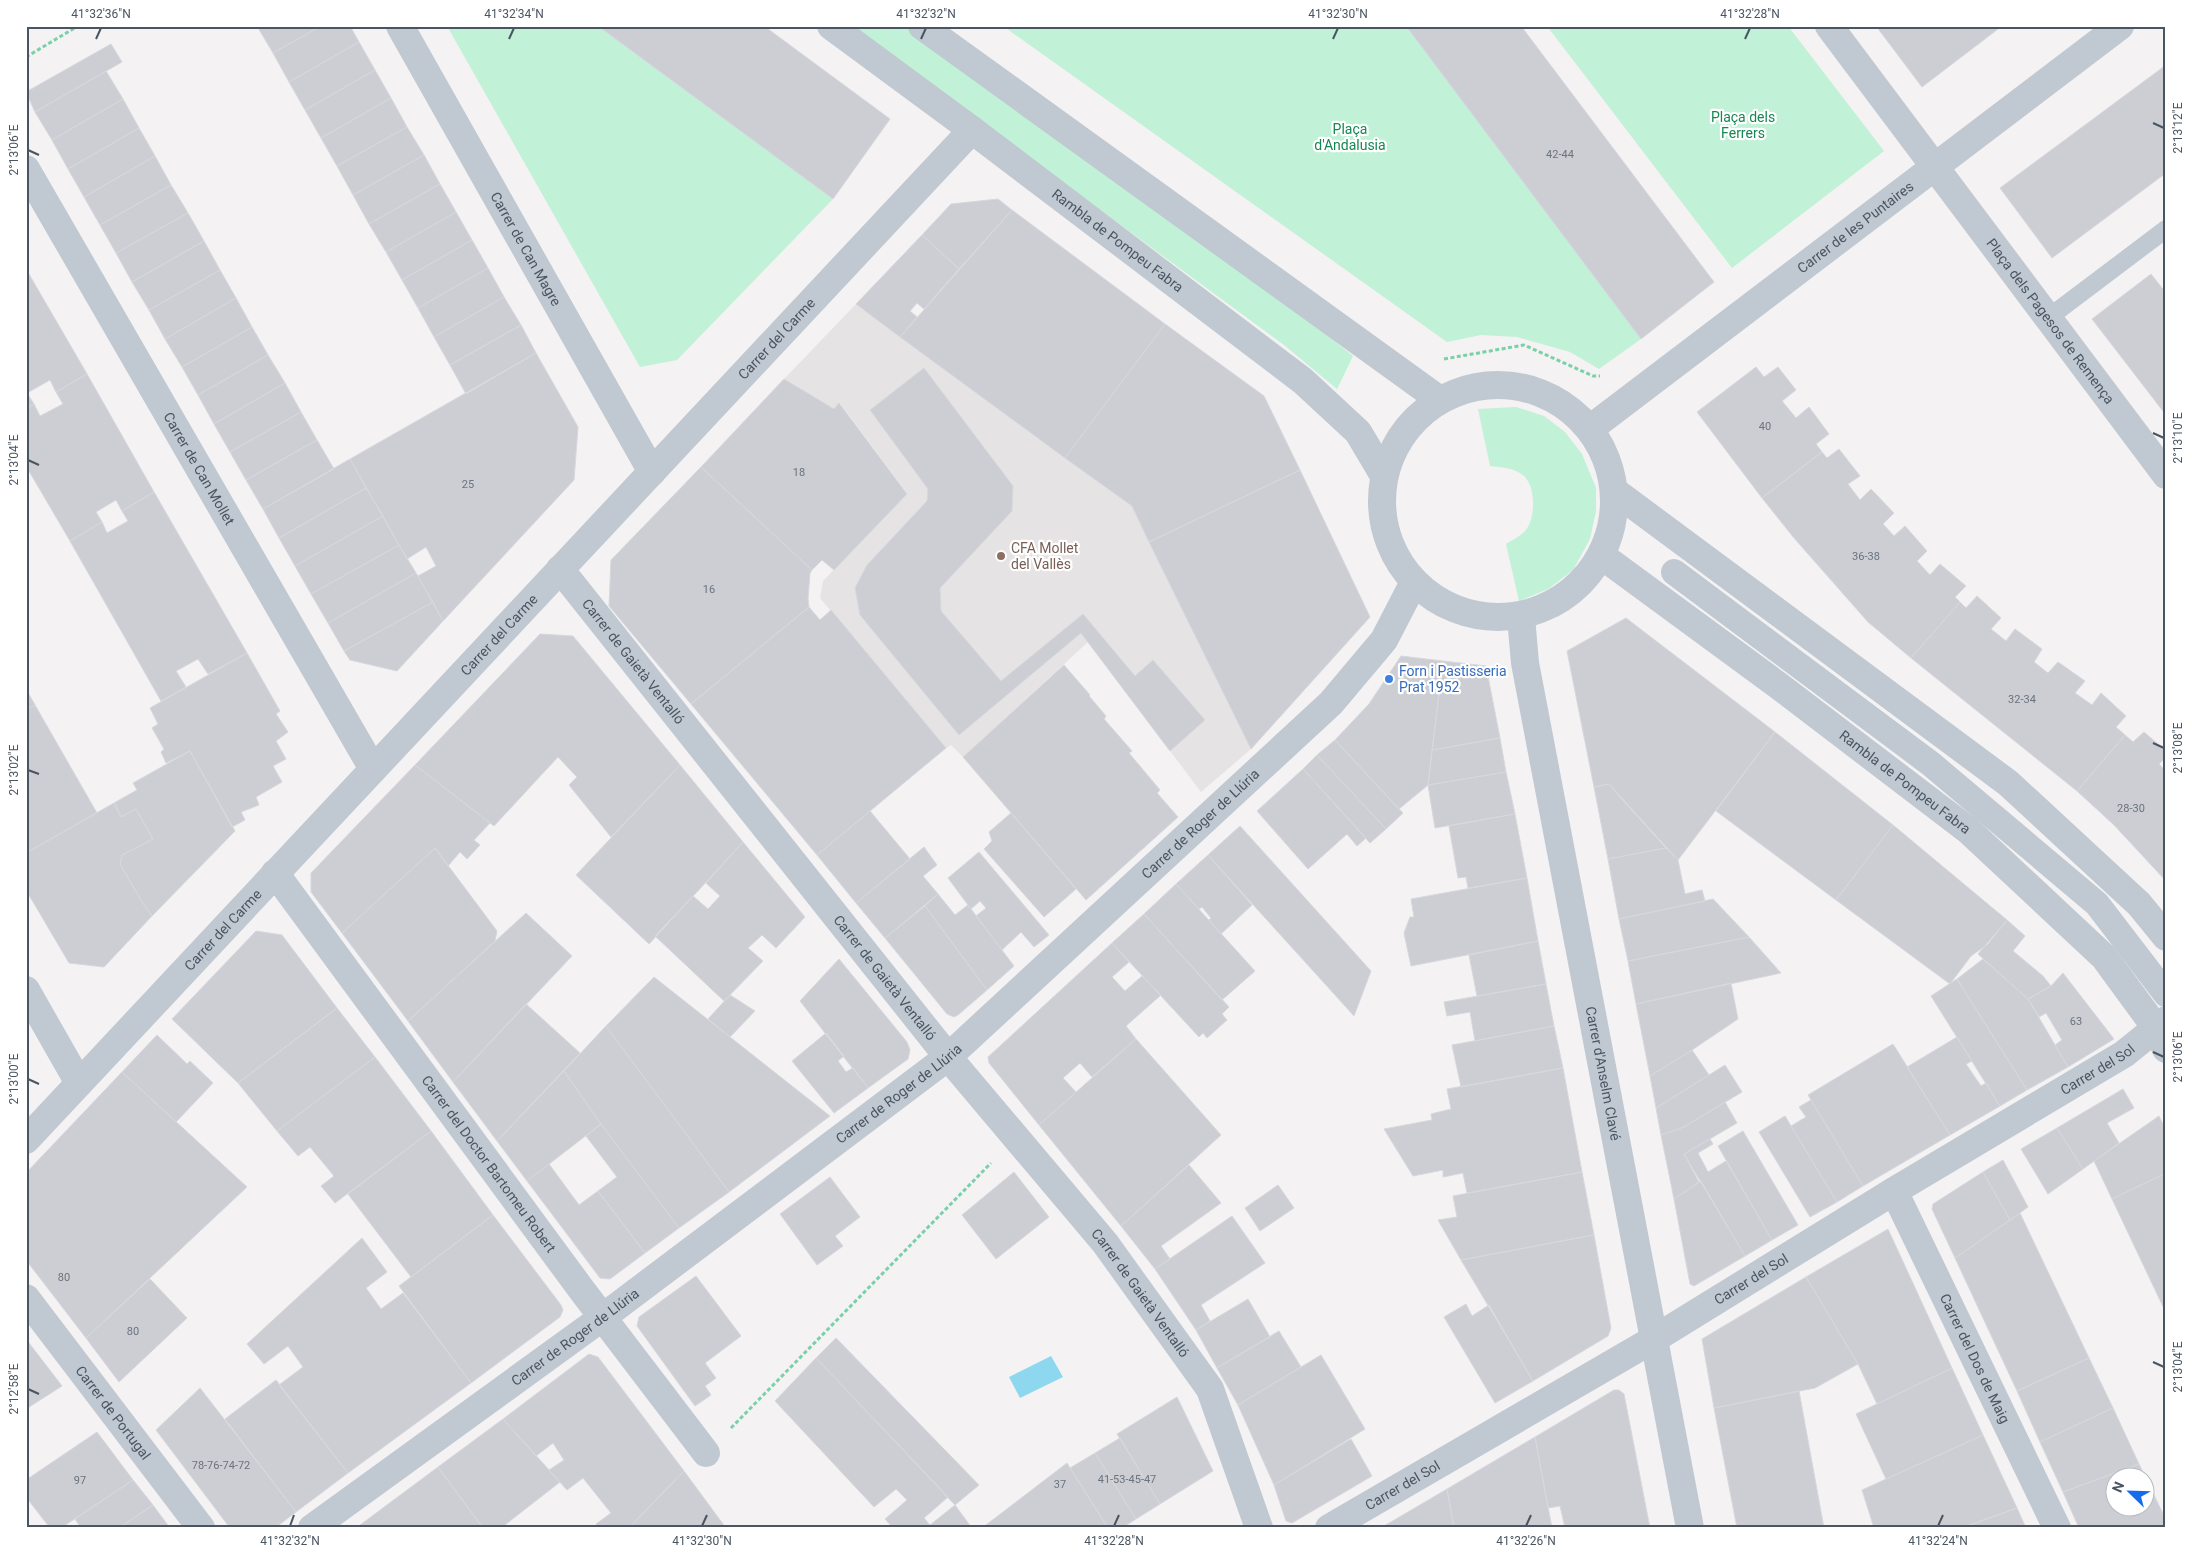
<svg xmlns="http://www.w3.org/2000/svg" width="2192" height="1554" font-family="Roboto,sans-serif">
<rect width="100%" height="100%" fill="#f4f2f2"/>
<path fill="#e5e3e4" d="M856 304 1132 506 1251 749 1201 792 1088 642 963 757 951 745 946 748 820 598 823 581 907 493 840 403 834 409 784 379Z"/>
<path fill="#c1f1d6" d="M447 26H598L833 199 677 360 640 367Z
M850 26H913L1305 317 1353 356 1337 389 1284 345Z
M1003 26H1406L1641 339 1599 369 1570 352 1517 337 1481 335 1447 342Z
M1547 26H1788L1884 151 1732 268Z
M1516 407 1544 416 1565 432 1582 454 1596 488V511L1590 539 1573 570 1548 589 1519 601 1506 544C1512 540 1521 536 1525 531 1536 519 1536 487 1524 476 1515 468 1501 467 1490 466L1478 409Z"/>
<path fill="#8dd8ef" d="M1051 1356 1063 1377 1020 1398 1009 1377Z"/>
<path fill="#ccced4" stroke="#d6d8de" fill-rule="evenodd" d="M257 26H321L273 53Z
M321 26H350L359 42 289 82 273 53Z
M598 26H764L890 119 833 199Z
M1406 26H1521L1714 282 1641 339Z
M1876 26H2002L1922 87Z
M359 42 375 70 305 110 289 82Z
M111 44 122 62 35 112 26 92Z
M2166 65V173L2052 258 2000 188Z
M375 70 391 98 321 138 305 110Z
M106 71 123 99 52 140 35 112Z
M391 98 407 127 337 166 321 138Z
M123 99 139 128 68 169 52 140Z
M407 127 424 155 353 195 337 166Z
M139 128 155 156 84 197 68 169Z
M424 155 440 184 369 224 353 195Z
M155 156 171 185 100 225 84 197Z
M440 184 456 212 386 252 369 224Z
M171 185 188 213 116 253 100 225Z
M998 199 1012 210 959 269 922 235 951 204Z
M1012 210 1165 324 1065 458 900 337Z
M456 212 472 240 402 280 386 252Z
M188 213 204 241 132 282 116 253Z
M922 235 959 269 924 309 917 303 910 311 917 317 900 337 856 304Z
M472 240 488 268 418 308 402 280Z
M204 241 220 270 149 310 132 282Z
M488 268 504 297 434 337 418 308Z
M26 269 87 374 56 392 50 380 27 393 34 404 26 409Z
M220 270 236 298 165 339 149 310Z
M2151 274 2166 293V415L2092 319Z
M504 297 521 325 450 365 434 337Z
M236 298 252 327 182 367 165 339Z
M1165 324 1264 396 1300 470 1149 542 1132 506 1065 458Z
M521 325 536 353 466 394 450 365Z
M252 327 268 355 198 395 182 367Z
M536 353 578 427 574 480 443 621 418 576 436 566 426 547 407 559 350 459Z
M268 355 285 383 214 424 198 395Z
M1756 367 1764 377 1778 367 1796 390 1782 401 1796 418 1809 407 1829 434 1816 444 1822 452 1762 498 1697 412Z
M924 368 1013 486 1012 511 940 588 941 611 1001 681 1083 614 1135 676 1153 660 1205 720 1170 751 1081 633 959 735 860 615 855 588 867 565 927 501 928 489 870 410Z
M87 374 154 492 122 511 116 500 96 512 102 522 70 541 26 466V409L34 404 40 416 63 404 56 392Z
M784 379 834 409 839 403 907 494 834 570 822 560 812 570 701 467Z
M285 383 301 412 230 452 214 424Z
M301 412 317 440 246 480 230 452Z
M317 440 334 469 263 509 246 480Z
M1839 449 1860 476 1848 484 1860 500 1871 489 1894 513 1883 524 1894 536 1905 526 1927 551 1917 561 1930 575 1940 564 1966 586 1955 597 1960 602 1911 658 1868 622 1794 538 1762 498 1822 452 1827 458Z
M350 459 366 488 279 538 263 509Z
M701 467 812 570 810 573 808 599 809 607 691 704 609 606 611 560Z
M1300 470 1370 617 1251 749 1149 542Z
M366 488 383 516 295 566 279 538Z
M154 492 247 653 208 674 198 659 176 671 186 687 161 701 70 541 102 522 107 533 128 521 122 511Z
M383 516 399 545 311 594 295 566Z
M399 545 416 573 328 623 311 594Z
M416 573 433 602 344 651 328 623Z
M1977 596 2001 618 1991 629 2006 641 2015 629 2042 649 2034 662 2048 673 2058 662 2085 681 2075 693 2092 705 2101 693 2126 716 2116 727 2125 735 2077 791 1911 658 1960 602 1966 608Z
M433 602 443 621 397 671 350 660 344 651Z
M809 607 820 620 831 610 946 748 817 855 691 704Z
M1626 618 1775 732 1678 860 1609 784 1594 787 1567 651Z
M540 634 573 636 680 765 611 837 569 785 577 777 558 757 494 826 415 765Z
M247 653 280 711 276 714 288 732 276 741 286 759 273 766 282 782 256 797 259 805 241 812 245 820 232 827 190 751 166 763 161 752 164 749 152 728 158 724 150 708Z
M1401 656 1443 661 1428 785 1399 809 1335 740 1369 704Z
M1443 661 1486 666 1500 738 1432 750Z
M1064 665 1090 695 1089 696 1106 716 1104 719 1132 751 1129 753 1160 790 1157 793 1178 817 1086 900 963 757Z
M26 689 35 705 26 710Z
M35 705 97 813 26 853V710Z
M1775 732 1893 825 1836 900 1716 811Z
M2144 732 2166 751V757L2159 764 2166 772V881L2114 825 2077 791 2125 735 2133 742Z
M1500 738 1506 772 1428 785 1432 750Z
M1335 740 1403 813 1386 829 1317 755Z
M190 751 235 831 152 916 142 902 120 864 122 855 153 839 136 809 121 817 114 803 137 790 133 783Z
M1317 755 1386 829 1370 843 1303 769Z
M415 765 490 823 474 840 480 845 467 859 460 852 448 866 435 848 342 933 311 892V873Z
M680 765 743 842 649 944 576 875Z
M1303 769 1366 838 1357 846 1347 834 1308 869 1257 811Z
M1506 772 1515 814 1435 828 1428 785Z
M1609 784 1619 796 1666 848 1608 859 1594 787Z
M114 803 121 817 136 809 153 839 122 855 120 864 142 902 152 916 104 967 69 963 26 890V853Z
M870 811 910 859 856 903 817 855Z
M1011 813 1076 889 1044 917 984 849 992 841 989 832Z
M1515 814 1527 878 1468 888 1466 877 1458 878 1449 826Z
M1893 825 2007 920 1988 944 1971 956 1950 984 1836 900Z
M1240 826 1371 971 1354 1016 1208 855Z
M743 842 805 917 776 948 762 935 748 948 763 961 724 1001 655 936 693 896 708 909 720 896 706 883Z
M924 847 937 865 923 876 938 894 885 938 856 903Z
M435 848 497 931 495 941 408 1021 342 933Z
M1666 848 1678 860 1685 894 1702 890 1705 901 1619 919 1608 859Z
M979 852 1049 935 1034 947 1021 932 1002 950 976 916 986 908 980 901 971 909 948 878Z
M1208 855 1252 905 1221 934 1209 920 1211 918 1202 907 1199 909 1176 884Z
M1527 878 1538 941 1411 966 1404 933 1410 917H1414L1411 899Z
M1176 884 1255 971 1222 1000 1144 914Z
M938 894 955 915 968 905 1014 966 987 990 925 906Z
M1713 899 1749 937 1628 961 1619 919Z
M925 906 987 990 958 1015 954 1017 947 1014 885 938Z
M526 913 572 956 453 1082 408 1021Z
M1144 914 1229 1007 1222 1014 1227 1020 1207 1038 1203 1033 1199 1037 1112 943Z
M2007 920 2025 936 2013 951 2043 976 2051 986 2028 999 1978 954Z
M256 931 282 935 337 1008 238 1083 172 1019Z
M1749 937 1781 973 1636 1004 1628 961Z
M1538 941 1546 984 1477 996 1469 955Z
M1112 943 1129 962 1112 977 1125 991 1142 976 1161 995 1126 1026 1136 1039 1092 1077 1080 1063 1063 1078 1076 1092 1039 1125 989 1063 988 1057Z
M839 959 907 1042 910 1050 908 1059 868 1088 800 1001Z
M1983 959 2028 999 2068 1067 2027 1090 1957 979Z
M2063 973 2114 1039 2068 1067 2055 1045 2062 1040 2046 1013 2039 1017 2028 999 2051 986Z
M654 977 830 1116 729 1192 606 1026Z
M1957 979 2027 1090 2000 1106 1931 996Z
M1731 983 1738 1019 1692 1050 1650 1076 1636 1004Z
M1546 984 1554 1026 1475 1041 1470 1012 1447 1016 1444 1002Z
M730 995 755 1011 730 1037 708 1019Z
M526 1004 580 1053 497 1141 453 1082Z
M337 1008 375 1057 277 1131 238 1083Z
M606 1026 729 1192 679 1228 601 1124 564 1071Z
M1554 1026 1563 1068 1461 1087 1452 1045Z
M826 1033 844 1056 838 1061 846 1072 853 1068 868 1088 834 1113 792 1061Z
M157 1035 187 1064 190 1061 213 1083 176 1122 122 1072Z
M1957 1037 1972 1061 1966 1064 1981 1086 1986 1083 2000 1106 1950 1135 1907 1067Z
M1136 1039 1221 1135 1121 1226 1039 1125Z
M1893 1044 1950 1135 1863 1186 1808 1095Z
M1692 1050 1709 1075 1656 1108 1650 1076Z
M375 1057 431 1131 335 1203 321 1186 334 1176 310 1147 298 1156 277 1131Z
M1725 1065 1742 1092 1684 1127 1661 1135 1656 1108Z
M1563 1068 1582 1172 1467 1193 1463 1173 1443 1177V1170L1413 1176 1384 1129 1432 1120 1431 1114 1451 1109 1447 1089Z
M564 1071 601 1124 527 1181 497 1141Z
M122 1072 247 1187 86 1338 26 1260V1173Z
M2123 1089 2134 1108 2107 1123 2119 1143 2083 1169 2057 1128Z
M1811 1100 1863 1186 1837 1202 1791 1126 1806 1117 1799 1107Z
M1725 1102 1737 1123 1684 1154 1699 1182 1674 1199 1661 1135 1684 1127Z
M1785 1116 1837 1202 1810 1217 1759 1132Z
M2159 1116 2166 1130V1173L2112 1199 2094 1161Z
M601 1124 679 1228 645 1253 598 1191 617 1177 586 1136Z
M2057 1128 2083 1169 2048 1194 2021 1149Z
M431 1131 493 1215 411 1277 348 1194Z
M1743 1131 1798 1225 1772 1240 1718 1146Z
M1710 1139 1713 1144 1698 1153 1708 1172 1726 1161 1772 1240 1745 1256 1684 1154Z
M2003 1160 2028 1207 2010 1220 1983 1172Z
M549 1164 579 1205 598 1191 645 1253 610 1279 600 1278 527 1181Z
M1189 1165 1221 1203 1161 1246 1170 1259 1155 1269 1121 1226Z
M1014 1172 1049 1217 996 1259 962 1215Z
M1582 1172 1594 1235 1461 1260 1438 1220 1457 1217 1453 1196Z
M1983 1172 2010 1220 1955 1258 1932 1209 1933 1204Z
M2166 1173V1313L2112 1199Z
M830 1177 860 1217 835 1236 843 1246 817 1265 780 1214Z
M1701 1181 1745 1256 1694 1286 1690 1284 1674 1199Z
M1278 1185 1294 1208 1260 1231 1245 1208Z
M2020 1213 2089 1358 2017 1391 1955 1258Z
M493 1215 561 1305 563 1310 560 1317 471 1383 399 1286Z
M1232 1216 1265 1263 1201 1305 1210 1321 1196 1330 1155 1269Z
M1888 1229 1952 1368 1877 1404 1858 1364 1806 1277Z
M1594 1235 1611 1328 1608 1336 1533 1381 1461 1260Z
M362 1238 387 1272 366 1288 381 1309 403 1293 471 1383 348 1473 279 1385 303 1367 288 1346 264 1364 247 1344Z
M696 1276 741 1336 705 1363 716 1378 705 1386 711 1395 695 1406 637 1326 639 1317Z
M1806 1277 1858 1364 1815 1388 1714 1408 1702 1339Z
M150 1279 187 1318 119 1382 86 1338Z
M1248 1299 1270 1337 1217 1368 1196 1330Z
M1466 1304 1472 1316 1489 1305 1533 1381 1495 1403 1444 1317Z
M1279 1331 1301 1367 1238 1405 1217 1368Z
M836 1338 979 1485 955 1505 816 1358Z
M26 1339 62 1386 26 1409Z
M589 1354 598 1357 684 1471 629 1528H599L596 1524 611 1513 583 1478 567 1490 549 1470 564 1460 553 1443 536 1456 503 1419Z
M1321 1355 1365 1429 1274 1485 1238 1405Z
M816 1358 948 1497 924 1518 930 1525 926 1528H893L885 1519 907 1500 896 1489 874 1507 775 1401Z
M2089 1358 2113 1408 2040 1442 2017 1391Z
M1952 1368 1983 1435 1886 1479 1856 1414Z
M276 1380 348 1473 296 1512 225 1419Z
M200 1388 296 1512 275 1528H230L156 1430Z
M1614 1390H1619L1624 1394 1650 1528H1565L1560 1506 1548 1508 1535 1437Z
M1799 1391 1824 1528H1737L1714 1408Z
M1177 1397 1213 1471 1160 1504 1117 1434Z
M2113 1408 2139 1464 2063 1492 2040 1442Z
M503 1419 560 1482 501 1528H483L438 1467Z
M97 1432 133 1480 61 1528H50L26 1497V1480Z
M1983 1435 2017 1508 1962 1528H1874L1862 1490Z
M1535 1437 1552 1528H1454L1447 1489Z
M1120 1438 1160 1504 1136 1519 1095 1453Z
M1351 1439 1372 1476 1292 1523 1286 1521 1274 1485Z
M1095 1453 1136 1519 1122 1528H1108L1070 1468Z
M1067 1463 1108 1528H982Z
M2139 1464 2166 1520V1528H2079L2063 1492ZM2114 1476H2144V1506H2114Z
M438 1467 483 1528H356Z
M684 1471 726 1528H629L672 1483Z
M133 1480 153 1505 119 1528H81L75 1519Z
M1447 1489 1454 1528H1385L1384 1526Z
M153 1505 170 1528H119Z
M955 1505 972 1528H932L930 1525Z
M2017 1508 2026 1528H1962L1972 1524Z"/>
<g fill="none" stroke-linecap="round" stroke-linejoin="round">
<path stroke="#78d1a8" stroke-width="3" stroke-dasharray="4 2.5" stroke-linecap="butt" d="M26 57 78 26
M1444 359 1524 345 1593 376H1600
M731 1428 991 1163"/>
<path stroke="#c0c9d2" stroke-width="18" d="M2048 318 2166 229"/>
<path stroke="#c0c9d2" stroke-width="26" d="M1674 572 1931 764 2097 904 2166 994"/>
<g stroke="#c0c9d2" stroke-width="28">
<path id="s1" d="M400 26 652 472"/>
<path id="s2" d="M831 26 972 130 1303 381 1358 432 1383 474"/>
<path d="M922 26 1440 400"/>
<path id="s3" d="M1829 26 2166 475"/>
<path id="s4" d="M26 169 373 769"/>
<circle cx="1498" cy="501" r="116"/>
<path id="s5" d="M1591 428 2120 26"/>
<path d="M1617 493 2008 783 2139 904 2166 937"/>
<path id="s6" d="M1602 556 1779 686 1968 830 2104 957 2156 1028 2166 1049"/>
<path id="s7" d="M560 569 948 1057 1105 1243 1210 1389 1259 1528"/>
<path id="s8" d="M1521 617 1525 663 1690 1528"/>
<path id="s9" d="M275 873 581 1289 706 1453"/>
<path d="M26 990 79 1083"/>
<path id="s10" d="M26 1140 972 130"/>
<path id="s11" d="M1894 1191 2057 1528"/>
<path id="s12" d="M26 1298 201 1528"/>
<path id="s13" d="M312 1528 603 1317 948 1057 1331 703 1384 640 1413 584"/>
<path id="s14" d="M1329 1528 1654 1339 1894 1191 2124 1054 2166 1020"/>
</g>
</g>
<path fill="none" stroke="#495561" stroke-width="2" d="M96 39 101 28M509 39 514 28M921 39 926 28M1333 39 1338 28M1745 39 1750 28M2153 123 2164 128M28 150 39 155M2153 433 2164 438M28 460 39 465M2153 743 2164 748M28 770 39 774M2153 1052 2164 1057M28 1079 39 1084M2153 1362 2164 1367M28 1389 39 1394M290 1526 294 1515M702 1526 707 1515M1114 1526 1119 1515M1526 1526 1531 1515M1938 1526 1943 1515"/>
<circle fill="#8d6e63" stroke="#fff" stroke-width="2" cx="1001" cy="556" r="5"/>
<circle fill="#3f7fe0" stroke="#fff" stroke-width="2" cx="1389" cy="679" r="5"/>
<g text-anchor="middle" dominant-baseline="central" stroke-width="4.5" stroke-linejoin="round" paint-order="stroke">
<g font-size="11" fill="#6a737e">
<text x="1560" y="154">42-44</text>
<text x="1765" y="426">40</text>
<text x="799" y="472">18</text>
<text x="468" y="484">25</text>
<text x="1866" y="556">36-38</text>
<text x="709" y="589">16</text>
<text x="2022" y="699">32-34</text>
<text x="2131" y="808">28-30</text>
<text x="2076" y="1021">63</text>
<text x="64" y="1277">80</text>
<text x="133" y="1331">80</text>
<text x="221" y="1465">78-76-74-72</text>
<text x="1127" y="1479">41-53-45-47</text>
<text x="80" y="1480">97</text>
<text x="1060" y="1484">37</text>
</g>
<g font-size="14" fill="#158752" stroke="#fff">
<text x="1743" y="117">Plaça dels<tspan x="1743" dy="16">Ferrers</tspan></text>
<text x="1350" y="129">Plaça<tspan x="1350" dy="16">d'Andalusia</tspan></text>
</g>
<g font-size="14" fill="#495561" stroke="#fff">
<text stroke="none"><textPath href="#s5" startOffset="332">Carrer de les Puntaires</textPath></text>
<text stroke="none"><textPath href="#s2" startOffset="358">Rambla de Pompeu Fabra</textPath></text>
<text stroke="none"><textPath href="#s1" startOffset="256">Carrer de Can Magre</textPath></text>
<text stroke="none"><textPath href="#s3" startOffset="369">Plaça dels Pagesos de Remença</textPath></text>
<text stroke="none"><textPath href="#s10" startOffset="1098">Carrer del Carme</textPath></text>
<text stroke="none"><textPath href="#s4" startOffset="346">Carrer de Can Mollet</textPath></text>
<text stroke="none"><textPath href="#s10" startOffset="692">Carrer del Carme</textPath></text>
<text stroke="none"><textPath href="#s7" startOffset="118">Carrer de Gaietà Ventalló</textPath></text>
<text stroke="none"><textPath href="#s6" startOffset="378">Rambla de Pompeu Fabra</textPath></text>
<text stroke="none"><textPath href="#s13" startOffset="1135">Carrer de Roger de Llúria</textPath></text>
<text stroke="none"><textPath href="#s10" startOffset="288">Carrer del Carme</textPath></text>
<text stroke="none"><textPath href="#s7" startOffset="522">Carrer de Gaietà Ventalló</textPath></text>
<text stroke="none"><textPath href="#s14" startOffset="895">Carrer del Sol</textPath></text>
<text stroke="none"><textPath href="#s8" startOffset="464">Carrer d'Anselm Clavé</textPath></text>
<text stroke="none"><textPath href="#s13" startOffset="730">Carrer de Roger de Llúria</textPath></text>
<text stroke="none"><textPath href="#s9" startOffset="361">Carrer del Doctor Bartomeu Robert</textPath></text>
<text stroke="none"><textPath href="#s14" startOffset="490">Carrer del Sol</textPath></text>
<text stroke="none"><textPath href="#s7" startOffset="928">Carrer de Gaietà Ventalló</textPath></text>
<text stroke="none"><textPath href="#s13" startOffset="325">Carrer de Roger de Llúria</textPath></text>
<text stroke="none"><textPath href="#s11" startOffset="186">Carrer del Dos de Maig</textPath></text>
<text stroke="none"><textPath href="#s12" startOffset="144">Carrer de Portugal</textPath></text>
<text stroke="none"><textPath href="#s14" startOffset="85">Carrer del Sol</textPath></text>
</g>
<g font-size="14" fill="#785e54" stroke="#fff" text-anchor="start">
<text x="1011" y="548">CFA Mollet<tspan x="1011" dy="16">del Vallès</tspan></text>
</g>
<g font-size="14" fill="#366cbe" stroke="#fff" text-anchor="start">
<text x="1399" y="671">Forn i Pastisseria<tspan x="1399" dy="16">Prat 1952</tspan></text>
</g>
</g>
<rect width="2192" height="1554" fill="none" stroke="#ffffff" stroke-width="55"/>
<g transform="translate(2130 1492) rotate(293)"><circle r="24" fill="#ffffff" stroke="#b6bbc0"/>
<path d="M0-4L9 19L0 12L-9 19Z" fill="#156beb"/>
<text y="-8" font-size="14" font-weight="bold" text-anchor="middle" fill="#495561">N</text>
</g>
<rect x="28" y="28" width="2136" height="1498" fill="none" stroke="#495561" stroke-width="2"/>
<g font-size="12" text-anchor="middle" fill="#495561">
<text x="101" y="18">41°32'36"N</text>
<text x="514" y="18">41°32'34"N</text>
<text x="926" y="18">41°32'32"N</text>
<text x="1338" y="18">41°32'30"N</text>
<text x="1750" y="18">41°32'28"N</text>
<text transform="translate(2178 128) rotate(-90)" y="4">2°13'12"E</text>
<text transform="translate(14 150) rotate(-90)" y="4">2°13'06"E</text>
<text transform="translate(2178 438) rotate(-90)" y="4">2°13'10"E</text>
<text transform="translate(14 460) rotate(-90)" y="4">2°13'04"E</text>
<text transform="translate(2178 748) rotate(-90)" y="4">2°13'08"E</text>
<text transform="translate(14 770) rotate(-90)" y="4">2°13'02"E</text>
<text transform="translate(2178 1057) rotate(-90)" y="4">2°13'06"E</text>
<text transform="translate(14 1079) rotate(-90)" y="4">2°13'00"E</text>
<text transform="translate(2178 1367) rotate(-90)" y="4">2°13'04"E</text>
<text transform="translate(14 1389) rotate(-90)" y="4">2°12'58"E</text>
<text x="290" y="1545">41°32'32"N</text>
<text x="702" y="1545">41°32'30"N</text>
<text x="1114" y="1545">41°32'28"N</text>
<text x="1526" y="1545">41°32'26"N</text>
<text x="1938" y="1545">41°32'24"N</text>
</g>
</svg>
